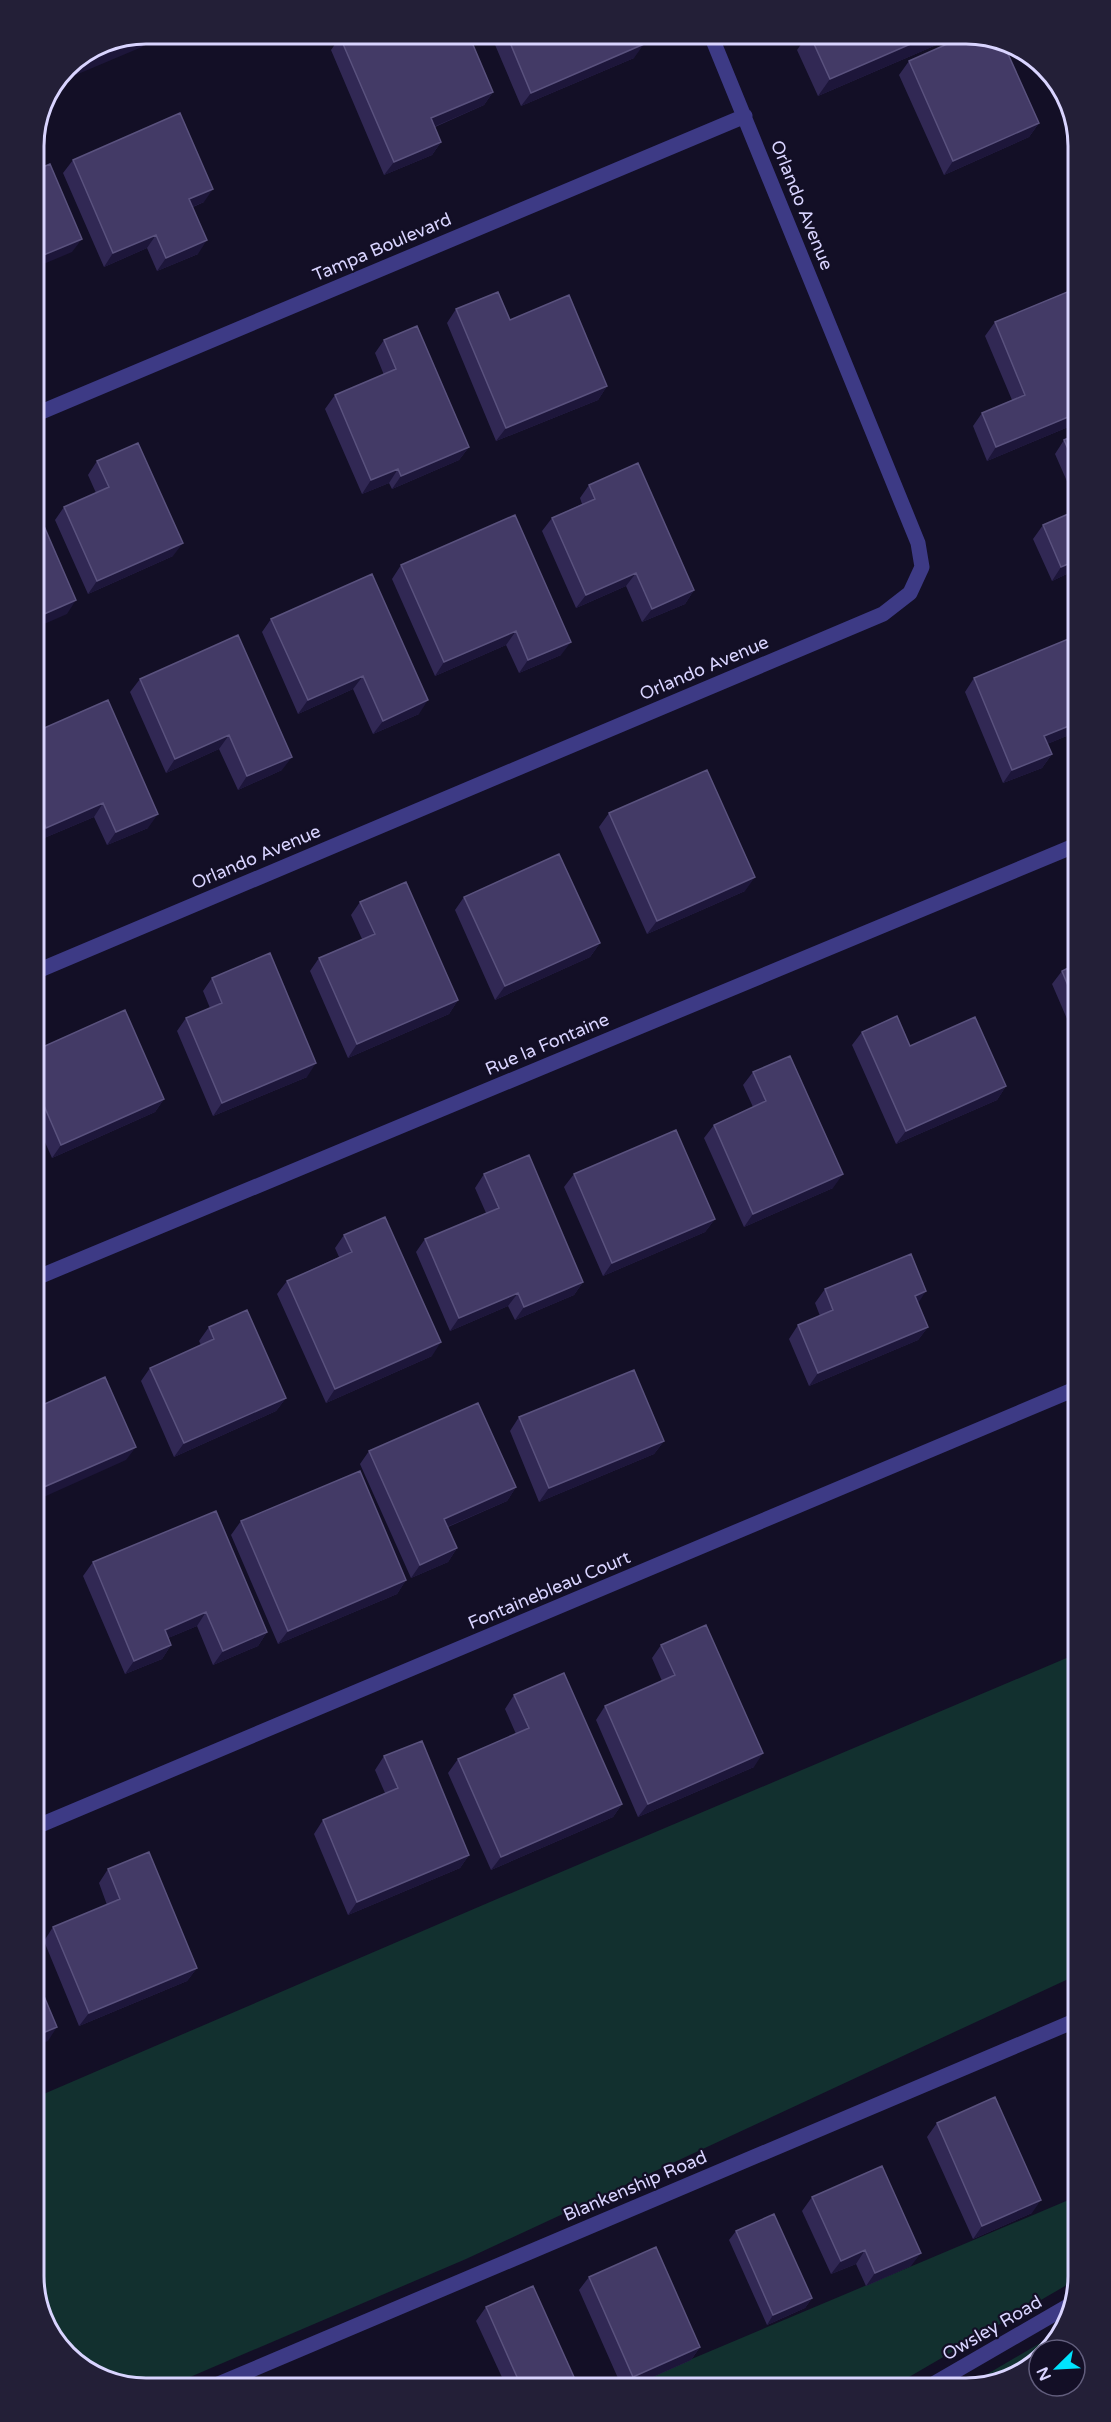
<svg xmlns="http://www.w3.org/2000/svg" width="1111" height="2422" font-family="'Varela Round',sans-serif">
<rect width="100%" height="100%" fill="#130f26"/>
<path fill="#12302f" d="M1076 1654 1077 1975 466 2259 162 2389H138L77 2365 39 2313V2096L490 1902Z
M1078 2196 1077 2279 897 2384 630 2385Z
M1059 2332C1055 2344 1052 2350 1039 2350V2356L1002 2383H972Z"/>
<g fill="none" stroke-linecap="round" stroke-linejoin="round">
<path stroke="#3d3a85" stroke-width="15" d="M34 415 745 116
M35 972 883 614 910 593 922 567 918 543 710 33
M36 1278 1074 846
M38 1826 1075 1389
M935 2383 1068 2306
M209 2388 1077 2020"/>
</g>
<path fill="#312854" d="M490 33H639L634 58 521 106Z
M809 33H964L818 96 797 50Z
M340 37 493 92 484 105 435 127 441 142 432 155 384 175 331 50Z
M909 61 1039 123 1029 137 944 175 899 75Z
M73 160 204 202 193 207 198 254 157 271 147 248 104 267 63 173Z
M1072 290 1073 425 987 461 973 426 982 413 1012 400 985 336 995 322Z
M456 309 510 320 607 386 598 400 496 441 447 323Z
M384 340 469 447 459 460 392 489 389 483 362 494 325 409 335 395 384 375 375 353Z
M1073 436V495L1055 454 1064 440Z
M97 461 173 556 88 594 55 520 64 507 96 493 88 475Z
M589 485 694 590 685 604 642 622 626 586 576 608 542 531 552 518 582 504 580 498Z
M1043 525 1073 571 1052 581 1033 539Z
M401 565 561 655 519 673 506 645 435 676 392 579Z
M372 574 419 714 373 734 353 689 298 714 262 632 271 619Z
M974 678 1074 733 1047 744 1052 754 1042 768 1003 783 965 692Z
M140 679 282 770 238 790 219 749 166 773 130 692Z
M35 732 148 828 107 845 94 817 37 841 35 837Z
M609 813 745 891 647 934 599 827Z
M464 897 600 943 590 957 495 1000 455 910Z
M360 902 458 1000 449 1014 348 1058 310 971 319 958 362 939 351 915Z
M1074 965V1035L1052 984 1062 971Z
M212 978 307 1077 213 1116 177 1031 186 1018 210 1008 203 991Z
M862 1032 910 1046 1006 1086 997 1100 896 1144 852 1045Z
M36 1050 164 1099 155 1112 52 1158 36 1122Z
M753 1072 833 1188 744 1227 704 1138 714 1125 753 1107 743 1085Z
M484 1174 583 1282 574 1295 515 1320 508 1306 450 1331 416 1252 425 1239 486 1213 475 1188Z
M574 1174 715 1219 705 1232 603 1276 564 1187Z
M344 1235 432 1356 326 1403 277 1294 287 1281 339 1257 335 1248Z
M825 1289 918 1304 928 1327 918 1340 809 1386 789 1339 798 1325 820 1316 815 1303Z
M209 1327 286 1398 276 1411 174 1457 141 1381 150 1368 201 1345 199 1341Z
M519 1417 664 1441 654 1454 539 1502 510 1431Z
M369 1451 516 1487 507 1501 448 1527 457 1548 448 1562 411 1578 360 1464Z
M241 1521 406 1580 397 1594 278 1644 231 1535Z
M93 1562 267 1632 258 1646 213 1665 197 1626 168 1638 171 1645 162 1659 125 1674 83 1576Z
M661 1645 754 1767 638 1817 596 1720 605 1706 662 1681 652 1658Z
M514 1695 622 1804 613 1817 491 1870 448 1773 458 1759 516 1734 505 1709Z
M384 1756 469 1855 460 1868 348 1915 314 1834 323 1820 385 1793 375 1770Z
M108 1869 197 1968 187 1981 79 2026 44 1941 53 1927 107 1905 99 1883Z
M937 2123 1032 2213 973 2239 927 2137Z
M812 2197 911 2266 866 2286 856 2264 831 2274 802 2211Z
M736 2231 812 2298 805 2308 767 2325 729 2240Z
M589 2277 700 2347 691 2360 635 2385H621L579 2290Z
M486 2307 578 2386H506L476 2321Z"/>
<path fill="#1d163a" d="M152 33 142 47 59 82 64 70Z
M936 33H964L818 96 830 79Z
M644 44 634 58 521 106 531 93Z
M493 92 484 105 422 132 431 118Z
M1039 123 1029 137 944 175 953 161Z
M441 142 432 155 384 175 394 162Z
M213 189 204 202 180 212 189 199Z
M156 235 147 248 104 267 113 253Z
M82 239 72 252 34 268V259Z
M207 240 198 254 157 271 166 258Z
M607 386 598 400 496 441 506 428Z
M1073 415V425L987 461 996 447Z
M469 447 459 460 392 489 401 476Z
M398 469 389 483 362 494 371 480Z
M183 543 173 556 88 594 97 581Z
M1073 562V571L1052 581 1061 567Z
M636 573 626 586 576 608 586 595Z
M694 590 685 604 642 622 652 609Z
M76 600 67 614 35 628V618Z
M516 631 506 645 435 676 444 662Z
M571 642 561 655 519 673 528 660Z
M363 676 353 689 298 714 308 700Z
M428 700 419 714 373 734 383 721Z
M1074 724V733L1035 749 1044 736Z
M229 735 219 749 166 773 175 759Z
M1052 754 1042 768 1003 783 1012 770Z
M292 757 282 770 238 790 247 776Z
M103 803 94 817 37 841 46 828Z
M158 814 148 828 107 845 116 832Z
M755 877 745 891 647 934 657 921Z
M600 943 590 957 495 1000 505 986Z
M458 1000 449 1014 348 1058 357 1044Z
M316 1063 307 1077 213 1116 222 1103Z
M1006 1086 997 1100 896 1144 906 1131Z
M164 1099 155 1112 52 1158 61 1145Z
M843 1174 833 1188 744 1227 753 1214Z
M715 1219 705 1232 603 1276 612 1263Z
M583 1282 574 1295 515 1320 524 1307Z
M926 1291 917 1305 915 1296Z
M518 1293 508 1306 450 1331 459 1318Z
M928 1327 918 1340 809 1386 818 1373Z
M441 1342 432 1356 326 1403 335 1389Z
M286 1398 276 1411 174 1457 184 1443Z
M664 1441 654 1454 539 1502 549 1488Z
M136 1447 126 1460 37 1500V1490Z
M516 1487 507 1501 435 1532 444 1519Z
M457 1548 448 1562 411 1578 420 1565Z
M406 1580 397 1594 278 1644 288 1631Z
M206 1612 197 1626 156 1643 165 1630Z
M267 1632 258 1646 213 1665 223 1651Z
M171 1645 162 1659 125 1674 134 1661Z
M763 1753 754 1767 638 1817 648 1804Z
M622 1804 613 1817 491 1870 501 1857Z
M469 1855 460 1868 348 1915 357 1902Z
M197 1968 187 1981 79 2026 89 2013Z
M57 2027 48 2041 38 2045V2035Z
M1041 2200 1032 2213 973 2239 982 2226Z
M865 2250 856 2264 831 2274 841 2261Z
M921 2253 911 2266 866 2286 875 2273Z
M812 2298 805 2308 767 2325 773 2315Z
M700 2347 691 2360 635 2385H627L633 2377Z"/>
<path fill="#433a66" stroke="#5a527e" stroke-width="1.5" d="M146 33H152L64 70 66 66 103 41Z
M349 33H468L493 92 431 118 441 142 394 162 340 37Z
M506 33H639L644 44 531 93Z
M809 33H936L830 79Z
M972 33 1004 45 1039 123 953 161 909 61Z
M180 113 213 189 189 199 207 240 166 258 156 235 113 253 73 160Z
M50 164 82 239 34 259 33 171Z
M1072 290 1073 415 996 447 982 413 1025 395 995 322Z
M498 292 510 320 569 295 607 386 506 428 456 309Z
M417 326 469 447 401 476 398 469 371 480 335 395 396 369 384 340Z
M1073 436V460L1064 440Z
M138 443 183 543 97 581 64 507 109 487 97 461Z
M638 463 694 590 652 609 636 573 586 595 552 518 595 499 589 485Z
M34 503 76 600 35 618Z
M1073 512V562L1061 567 1043 525Z
M515 515 571 642 528 660 516 631 444 662 401 565Z
M372 574 428 700 383 721 363 676 308 700 271 619Z
M238 635 292 757 247 776 229 735 175 759 140 679Z
M1073 637 1074 724 1044 736 1052 754 1012 770 974 678Z
M108 700 158 814 116 832 103 803 46 828 35 802V732Z
M707 770 755 877 657 921 609 813Z
M559 854 600 943 505 986 464 897Z
M406 882 458 1000 357 1044 319 958 375 934 360 902Z
M270 953 316 1063 222 1103 186 1018 222 1003 212 978Z
M1074 965V1000L1062 971Z
M125 1010 164 1099 61 1145 36 1087V1050Z
M897 1016 910 1046 975 1017 1006 1086 906 1131 862 1032Z
M790 1056 843 1174 753 1214 714 1125 766 1101 753 1072Z
M676 1130 715 1219 612 1263 574 1174Z
M529 1155 583 1282 524 1307 518 1293 459 1318 425 1239 499 1208 484 1174Z
M385 1217 441 1342 335 1389 287 1281 352 1252 344 1235Z
M911 1254 926 1291 915 1296 928 1327 818 1373 798 1325 833 1310 825 1289Z
M247 1310 286 1398 184 1443 150 1368 214 1339 209 1327Z
M634 1370 664 1441 549 1488 519 1417Z
M105 1377 136 1447 37 1490V1405L38 1407Z
M478 1403 516 1487 444 1519 457 1548 420 1565 369 1451Z
M360 1471 406 1580 288 1631 241 1521Z
M216 1511 267 1632 223 1651 206 1612 165 1630 171 1645 134 1661 93 1562Z
M706 1625 763 1753 648 1804 605 1706 675 1675 661 1645Z
M564 1673 622 1804 501 1857 458 1759 529 1728 514 1695Z
M422 1741 469 1855 357 1902 323 1820 398 1788 384 1756Z
M149 1852 197 1968 89 2013 53 1927 120 1899 108 1869Z
M38 1982 57 2027 38 2035Z
M995 2097 1041 2200 982 2226 937 2123Z
M882 2166 921 2253 875 2273 865 2250 841 2261 812 2197Z
M774 2214 812 2298 773 2315 736 2231Z
M656 2247 700 2347 633 2377 589 2277Z
M533 2286 578 2386H521L486 2307Z"/>
<g text-anchor="middle" dominant-baseline="central" stroke-width="4.5" stroke-linejoin="round" paint-order="stroke">
<g font-size="18" fill="#d9d4ff" stroke="#130f26">
<text transform="translate(802 205) rotate(68)">Orlando Avenue</text>
<text transform="translate(382 247) rotate(-23)">Tampa Boulevard</text>
<text transform="translate(704 668) rotate(-23)">Orlando Avenue</text>
<text transform="translate(256 857) rotate(-23)">Orlando Avenue</text>
<text transform="translate(547 1044) rotate(-23)">Rue la Fontaine</text>
<text transform="translate(549 1590) rotate(-23)">Fontainebleau Court</text>
<text transform="translate(635 2186) rotate(-23)">Blankenship Road</text>
<text transform="translate(992 2328) rotate(-30)">Owsley Road</text>
</g>
</g>
<path d="M0 0H1111V2422H0ZM146 44H966A102 102 0 0 1 1068 146V2276A102 102 0 0 1 966 2378H146A102 102 0 0 1 44 2276V146A102 102 0 0 1 146 44Z" fill="#231f37" fill-rule="evenodd"/>
<path fill="none" stroke="#d9d4ff" stroke-width="3" d="M146 44H966A102 102 0 0 1 1068 146V2276A102 102 0 0 1 966 2378H146A102 102 0 0 1 44 2276V146A102 102 0 0 1 146 44Z"/>
<g transform="translate(1057 2368) rotate(246)"><circle r="28" fill="#130f26" stroke="#625e7d" stroke-width="1.5"/>
<path d="M0-4.5L10 22L0 15L-10 22Z" fill="#00e5ff"/>
<text y="-9" font-size="16" font-weight="bold" text-anchor="middle" fill="#d9d4ff">N</text>
</g>
</svg>
